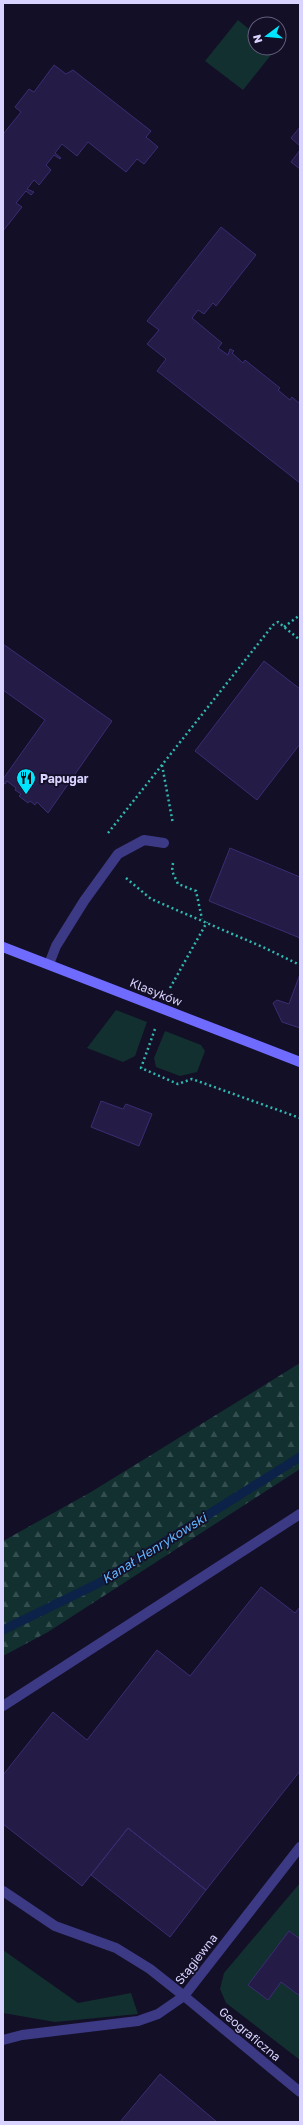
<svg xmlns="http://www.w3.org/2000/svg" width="303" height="2125" font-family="'Golos Text',sans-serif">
<defs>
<pattern id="forest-firs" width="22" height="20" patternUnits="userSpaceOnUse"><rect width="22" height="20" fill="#12302f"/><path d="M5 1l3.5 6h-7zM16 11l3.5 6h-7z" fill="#344d4e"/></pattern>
</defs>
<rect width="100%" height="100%" fill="#130f26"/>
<path fill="#12302f" d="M238 20 255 34V48L275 50 243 90 205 61Z
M116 1010 147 1022 135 1056 123 1062 87 1048Z
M165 1031 201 1045 205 1051 197 1072 180 1076 156 1067 154 1058Z
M300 1883V2060L226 2003 220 1989 224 1973Z
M3 1950 78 2003 131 1993 138 2014 55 2022 3 2013Z"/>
<path fill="url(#forest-firs)" d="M300 1363V1469L48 1632 3 1656V1541L91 1492Z"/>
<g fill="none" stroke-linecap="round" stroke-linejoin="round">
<path stroke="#0c2248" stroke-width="9" d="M3 1630 99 1583 300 1457"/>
</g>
<path fill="#241b47" stroke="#3b2d73" d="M54 65 66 74 73 70 151 131 146 137 158 147 144 164 137 159 126 172 88 142 77 156 62 144 55 153 61 158 60 159 54 155 46 165 51 170 39 185 34 180 27 189 34 192 31 195 26 191 16 203 22 207 3 231V132L4 133 21 112 15 107 29 89 34 92Z
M300 127V146L291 138Z
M300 150V169L291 162Z
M221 227 256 255 216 306 213 303 204 314 198 310 192 318 222 343 218 348 228 355 230 349 234 351 232 353 243 363 245 360 280 388 278 390 290 400 292 397 300 404V483L157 371 166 359 147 344 159 330 147 321Z
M3 644 112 721 48 813 37 802 35 805 30 801 28 803 19 796 21 794 15 790 16 788 7 781 5 784 3 783V779L45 720 3 690Z
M264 661 300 689V744L257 800 195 751Z
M230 848 300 877V938L209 901Z
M300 974V1028L282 1022 273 1003 277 1000 289 1004Z
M101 1101 123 1109 126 1104 152 1114 139 1146 91 1127Z
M261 1587 295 1613 300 1607V1771L206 1890 128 1828 82 1886 3 1824V1775L53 1712 87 1740 157 1650 190 1676Z
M128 1828 206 1890 170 1937 91 1875Z
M289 1931 300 1939V1996L281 1982 268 2000 248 1985Z
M160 2074 217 2122H120Z"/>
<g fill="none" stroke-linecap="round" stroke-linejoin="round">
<path stroke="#2fb8b0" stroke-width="2.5" stroke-dasharray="2 3" stroke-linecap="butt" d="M284 627 300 615
M162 765 173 824
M108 833 273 625 278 622 300 640
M173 863 172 871 178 884 196 891 202 919
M126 878 151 899 265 948 300 965
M170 988 207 922
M155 1029 141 1068 178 1084 192 1079 300 1118"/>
<path stroke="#3d3a85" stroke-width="10" d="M49 964 56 946 84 901 118 854 144 840 164 843
M3 1706 300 1514
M3 1891 55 1926 116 1948 150 1969 184 1996"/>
<path stroke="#3d3a85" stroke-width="10" d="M184 1996 300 2092
M3 2040 22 2035 138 2021 158 2014 184 1996 300 1847"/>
<path stroke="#6f6bff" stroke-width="10" d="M3 947 300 1062"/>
</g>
<defs>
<symbol id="restaurant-pin" viewBox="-11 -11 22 30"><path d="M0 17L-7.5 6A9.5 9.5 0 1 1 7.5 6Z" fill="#00e5ff" stroke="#130f26"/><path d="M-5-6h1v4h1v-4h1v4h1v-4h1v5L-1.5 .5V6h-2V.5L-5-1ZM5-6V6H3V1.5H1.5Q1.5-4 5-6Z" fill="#111"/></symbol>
</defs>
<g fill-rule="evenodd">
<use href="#restaurant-pin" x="15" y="767" width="22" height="30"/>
</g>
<g text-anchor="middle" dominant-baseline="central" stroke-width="3.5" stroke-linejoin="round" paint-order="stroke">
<g font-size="12" font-weight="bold" fill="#d9d4ff" stroke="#130f26" text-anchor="start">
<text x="40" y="778">Papugar</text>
</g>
<g font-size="12" fill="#d9d4ff" stroke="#130f26">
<text transform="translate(156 992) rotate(22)">Klasyków</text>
<text transform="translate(196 1959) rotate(-52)">Stągiewna</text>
<text transform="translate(250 2034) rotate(40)">Geograficzna</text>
</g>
<g font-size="13" font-style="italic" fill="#62b6ff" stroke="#130f26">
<text transform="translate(154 1548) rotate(-32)">Kanał Henrykowski</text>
</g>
</g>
<rect width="303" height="2125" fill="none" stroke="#d9d4ff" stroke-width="8"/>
<g transform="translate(267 36) rotate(254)"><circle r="19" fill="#130f26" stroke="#625e7d"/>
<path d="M0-3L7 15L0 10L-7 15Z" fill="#00e5ff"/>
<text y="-6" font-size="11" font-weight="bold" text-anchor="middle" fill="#d9d4ff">N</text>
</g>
</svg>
